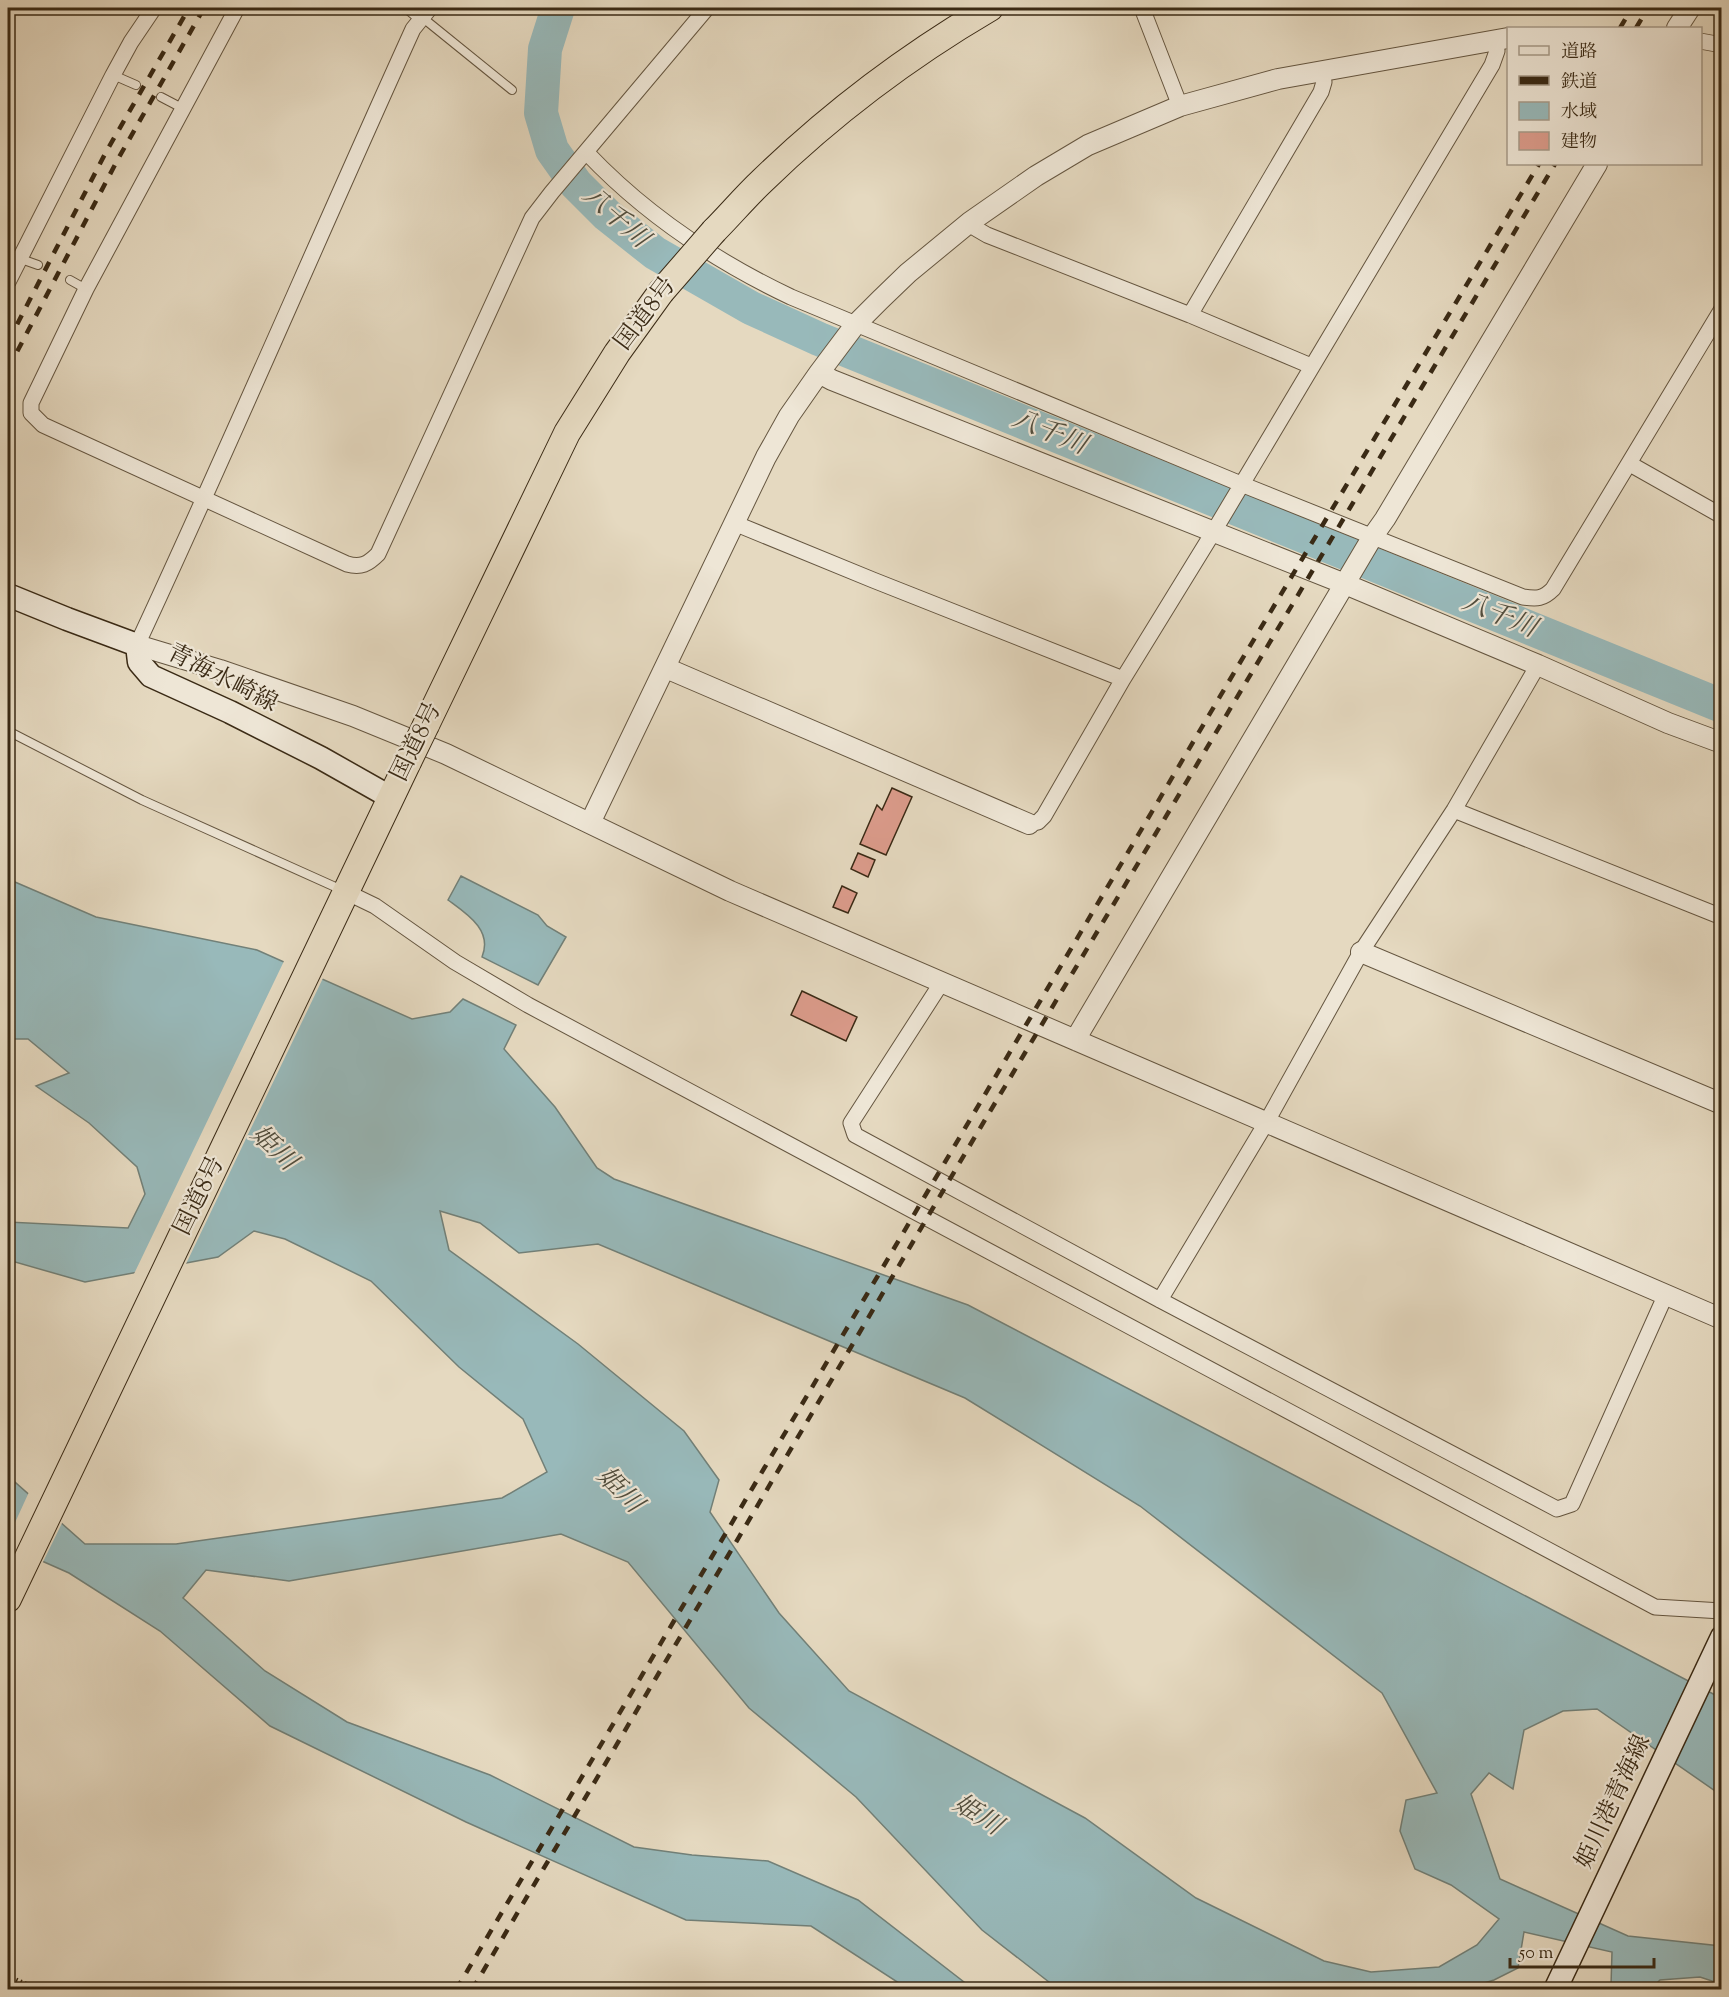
<svg xmlns="http://www.w3.org/2000/svg" width="1729" height="1997" font-family="'Sorts Mill Goudy','Noto Serif JP',serif">
<rect width="100%" height="100%" fill="#e5d9c0"/>
<filter id="stains"><feTurbulence type="fractalNoise" baseFrequency=".00333" numOctaves="4"/><feColorMatrix values="0 0 0 0 .2 0 0 0 0 .09 0 0 0 0 .02 0 0 0 .5 -.17"/></filter>
<radialGradient id="worn" r=".72"><stop offset=".6" stop-color="#630" stop-opacity="0"/><stop offset="1" stop-color="#630" stop-opacity=".3"/></radialGradient>
<path fill="#98b9ba" stroke="#728078" stroke-width="1.5" fill-rule="evenodd" d="M461 876 538 915 547 926 566 937 538 985 482 957C493 930 467 914 448 900Z
M8 879 96 917 257 950 412 1019 450 1012 463 999 516 1025 504 1049 555 1107 597 1168 614 1179 968 1305 1721 1698V1795L1597 1709 1563 1711 1524 1730 1513 1789 1489 1773 1471 1794 1500 1879 1628 1936 1721 1946V1984L1700 1977 1660 1980 1651 1989H1605L1611 1985 1612 1952 1524 1932 1518 1968 1494 1980 1465 1989H1058L982 1930 856 1797 749 1708 628 1562 561 1534 289 1581 206 1570 183 1598 265 1671 347 1722 490 1775 634 1847 692 1855 768 1861 858 1900 973 1989H908L811 1926 686 1920 466 1822 270 1726 160 1631 69 1573 8 1546V1476L85 1544H176L502 1498 547 1472 523 1419 459 1367 371 1281 285 1239 254 1231 218 1257 85 1282 8 1260V1222L128 1228 145 1194 137 1167 89 1123 36 1086 69 1073 28 1039H8ZM440 1211 480 1223 519 1253 598 1244 965 1398 1140 1506 1382 1693 1437 1793 1406 1800 1400 1831 1415 1869 1451 1885 1499 1919 1477 1945 1439 1967 1371 1972 1324 1961 1196 1898 1085 1818 849 1691 779 1613 710 1512 719 1480 684 1431 578 1344 449 1250Z"/>
<path fill="#e5d9c0" d="M285 959 324 976 185 1266 133 1276Z
M29 1492 63 1521 42 1564 8 1549V1538Z"/>
<g fill="none" stroke-linecap="round" stroke-linejoin="round">
<path stroke="#98b9ba" stroke-width="34" d="M558 8 545 49 541 113 552 150 576 184 607 215 655 253 751 308 819 339 1722 706"/>
</g>
<path fill="#dc9c8c" stroke="#3a2a15" stroke-width="1.5" d="M892 788 912 797 886 855 860 844 877 805 882 810Z
M858 853 875 860 868 877 851 869Z
M842 886 857 893 848 913 833 907Z
M802 991 857 1017 846 1041 791 1015Z"/>
<g fill="none" stroke-linecap="round" stroke-linejoin="round">
<defs>
<path id="service" d="M423 18 512 90
M113 75 136 85
M161 97 182 108
M21 259 38 265
M70 280 86 289
M8 731 142 800 342 890"/>
<path id="minor" d="M237 8 86 289 31 403V413L43 425 347 564C361 568 368 564 378 554L532 218 552 192 707 8
M411 8 423 18
M1142 8 1180 106
M1700 41 1722 45
M587 153C645 214 715 261 791 297L1241 484 1523 597C1537 599 1543 599 1553 589L1722 309
M970 222 975 228 987 235 1190 315 1311 366
M8 282 113 75 131 42 154 8
M1190 315 1321 92 1324 82 1322 71
M1630 464 1722 516
M734 523 873 580 1123 679
M137 645C232 441 320 234 413 29L430 8
M1454 810 1722 917
M1029 824 1038 822 1044 816 1123 679 1214 531 1492 65 1497 51 1496 40
M346 892 375 906 455 962 528 1005 1655 1607 1722 1611
M942 982 851 1123 855 1135 1160 1300 1557 1509 1572 1504 1666 1294
M1160 1300 1266 1123 1361 952 1454 810 1538 665"/>
<path id="tertiary" d="M1677 28 1690 8
M819 373 832 380 1345 584 1538 665 1668 723 1722 743
M137 645 220 670 353 716 446 754 730 891 1722 1319
M666 668 1029 824
M590 823 766 457 789 416 819 373 855 325 880 300 908 273 970 222 1036 176 1088 145 1180 106 1278 79 1508 38
M1361 952 1722 1104
M1075 1040 1373 536 1385 519 1597 164"/>
<path id="secondary" d="M8 595 67 619 137 645 139 662 151 676 230 712 321 758 390 797
M1555 1990 1722 1637"/>
<path id="trunk" d="M714 231C730 215 745 197 762 181 830 115 908 56 990 8
M426 725 567 433 617 353 661 292
M8 1599 408 762"/>
</defs>
<use href="#service" stroke="#655640" stroke-width="10"/>
<use href="#minor" stroke="#655640" stroke-width="17"/>
<use href="#tertiary" stroke="#655640" stroke-width="22"/>
<use href="#secondary" stroke="#3a2a15" stroke-width="25"/>
<use href="#trunk" stroke="#3a2a15" stroke-width="28"/>
<path stroke="#3a2a15" stroke-width="4" stroke-dasharray="1.5 3" stroke-linecap="butt" d="M8 1976 41 1990"/>
<use href="#service" stroke="#eee6d6" stroke-width="8"/>
<use href="#minor" stroke="#eee6d6" stroke-width="15"/>
<use href="#tertiary" stroke="#eee6d6" stroke-width="20"/>
<use href="#secondary" stroke="#eee6d6" stroke-width="22"/>
<use href="#trunk" stroke="#e5d9c0" stroke-width="26"/>
<path stroke="#3a2a15" stroke-width="4.5" stroke-dasharray="10 10" stroke-linecap="butt" d="M1620 28 1632 8
M1636 28 1648 8
M8 342 106 152 189 8
M8 369 118 159 204 8
M456 1990 1238 666 1539 164
M472 1990 973 1140 1555 164"/>
<defs>
<path id="trunk-bridge" d="M661 292 714 231
M408 762 426 725"/>
</defs>
<use href="#trunk-bridge" stroke="#3a2a15" stroke-width="28" stroke-linecap="butt"/>
<use href="#trunk-bridge" stroke="#e5d9c0" stroke-width="26"/>
</g>
<g text-anchor="middle" dominant-baseline="central" stroke-width="4.5" stroke-linejoin="round" paint-order="stroke">
<g font-size="24" fill="#3a2a15" stroke="#eee6d6">
<text transform="translate(646 314) rotate(-53)">国道8号</text>
<text transform="translate(222 679) rotate(27)">青海水崎線</text>
<text transform="translate(417 742) rotate(-64)">国道8号</text>
<text transform="translate(200 1196) rotate(-64)">国道8号</text>
<text transform="translate(1614 1802) rotate(-65)">姫川港青海線</text>
</g>
<g font-size="26" font-style="italic" fill="#524e3e" stroke="#eee6d6">
<text transform="translate(615 218) rotate(41)">八千川</text>
<text transform="translate(1049 433) rotate(22)">八千川</text>
<text transform="translate(1499 616) rotate(22)">八千川</text>
<text transform="translate(273 1149) rotate(43)">姫川</text>
<text transform="translate(619 1491) rotate(45)">姫川</text>
<text transform="translate(977 1816) rotate(32)">姫川</text>
</g>
</g>
<rect width="1729" height="1997" fill="none" stroke="#e5d9c0" stroke-width="30"/>
<rect x="9" y="9" width="1711" height="1979" fill="none" stroke="#3a2a15" stroke-width="3"/>
<rect x="15" y="15" width="1699" height="1967" fill="none" stroke="#3a2a15" stroke-width="1.5"/>
<rect x="1507" y="27" width="195" height="138" fill="#eee6d6" stroke="#a69b89" stroke-width="1.5"/>
<rect x="1519" y="46" width="30" height="9" fill="#eee6d6" stroke="#a69b89" stroke-width="1.5"/>
<text x="1561" y="57" font-size="18" fill="#3a2a15">道路</text>
<rect x="1519" y="76" width="30" height="9" fill="#3a2a15" stroke="#a69b89" stroke-width="1.5"/>
<text x="1561" y="87" font-size="18" fill="#3a2a15">鉄道</text>
<rect x="1519" y="102" width="30" height="18" fill="#98b9ba" stroke="#a69b89" stroke-width="1.5"/>
<text x="1561" y="117" font-size="18" fill="#3a2a15">水域</text>
<rect x="1519" y="132" width="30" height="18" fill="#dc9c8c" stroke="#a69b89" stroke-width="1.5"/>
<text x="1561" y="147" font-size="18" fill="#3a2a15">建物</text>
<path d="M1510 1958v9h144v-9" fill="none" stroke="#3a2a15" stroke-width="3"/>
<text x="1519" y="1958" font-size="18" fill="#3a2a15" stroke="#eee6d6" stroke-width="4.5" paint-order="stroke">50 m</text>
<rect width="100%" height="100%" filter="url(#stains)"/>
<rect width="100%" height="100%" fill="url(#worn)"/>
</svg>
